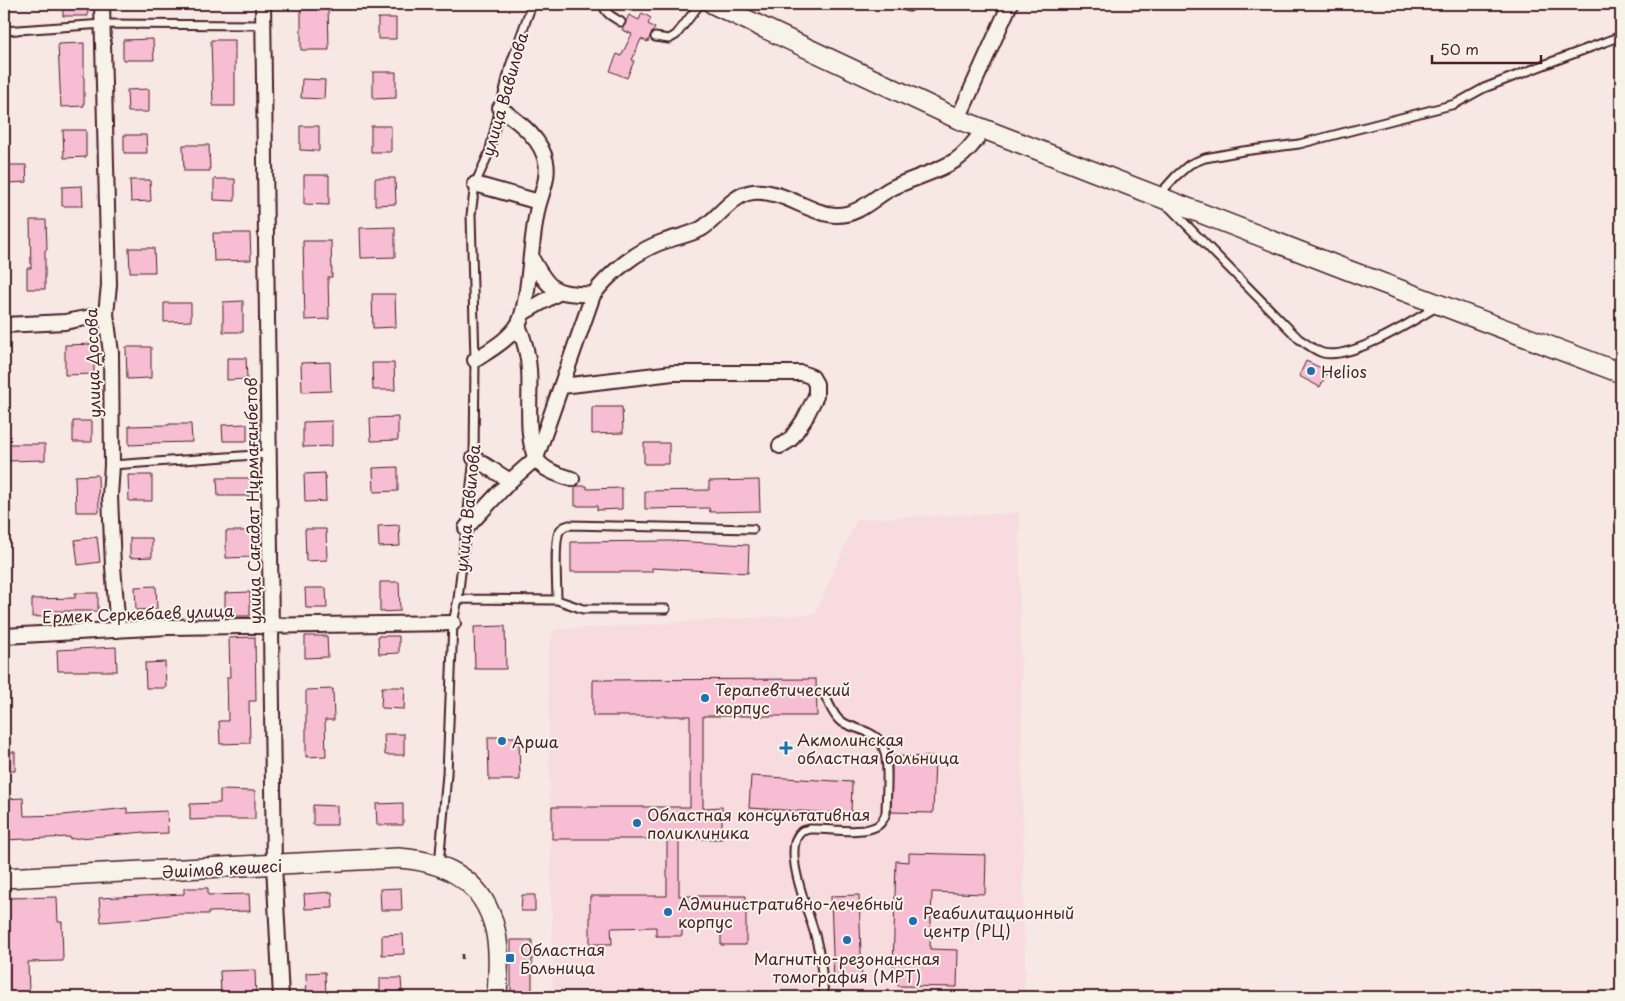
<svg xmlns="http://www.w3.org/2000/svg" width="1625" height="1001" font-family="'Playpen Sans',sans-serif">
<rect width="100%" height="100%" fill="#f7e8e4"/>
<filter id="ink" filterUnits="userSpaceOnUse"><feTurbulence type="fractalNoise" baseFrequency=".02" numOctaves="2"/><feDisplacementMap in="SourceGraphic" scale="10" xChannelSelector="R" yChannelSelector="G"/><feConvolveMatrix kernelMatrix="1 2 1 2 8 2 1 2 1" color-interpolation-filters="sRGB"/></filter>
<g filter="url(#ink)">
<path fill="#f7dbdf" d="M1019 513 1025 997H553L548 653 554 630 815 614 857 519Z"/>
<path fill="#f7bed3" stroke="#4a1f2b" d="M63 4H87L88 16H63Z
M301 4H328L329 50H301Z
M642 13 651 18 648 24 655 28 651 34 648 42 641 39 632 60 634 61 627 78 610 71 617 54 621 56 632 34 622 30 629 15 639 20Z
M378 18H396V39H378Z
M153 39 154 60H123V40Z
M211 40H235V106H213Z
M84 43V106L61 107 58 44Z
M373 72H396V98L373 99Z
M302 79 325 80 324 99 301 98Z
M149 89V112H128L127 90Z
M300 126H319V151L300 150Z
M371 126H391V152H371Z
M63 130H86V157L64 158Z
M124 135H146L147 153H124Z
M183 145H209L210 171H184Z
M9 165H26L27 182 9 183Z
M304 175H329V205L304 204Z
M375 178H395L396 204 375 205Z
M214 179H235V201L214 200Z
M130 180H150L151 201 131 202Z
M82 186 83 206H62V187Z
M30 220H46L47 250H45V289H27V268H31Z
M395 227V257L361 258 360 228Z
M213 233H250L251 260 214 261Z
M303 241H331L332 277H328L329 319 305 320Z
M129 248H154L155 272H130Z
M372 294H395L396 327 373 328Z
M243 301V332H223V302Z
M164 303H191V321L164 322Z
M94 344V374L65 375V345Z
M126 347H151V378L127 379Z
M227 358H246L247 379 227 380Z
M1306 361 1328 371 1320 387 1299 376Z
M330 362 331 391 302 392 301 363Z
M372 363H394L395 390H373Z
M592 407H622L623 433 592 434Z
M398 417V440L371 441 370 418Z
M73 421H92V442H73Z
M332 421V446L303 447V422Z
M169 424H191L192 442 152 443V444L129 445V426L169 425Z
M247 424V441H223L222 425Z
M644 443H669V464H644Z
M6 444H45V460L6 461Z
M398 467V491L374 492 373 468Z
M325 473 326 501 305 502 304 474Z
M98 475 99 512H76L75 476Z
M128 475H152V501H129Z
M217 478H250L251 496H218Z
M759 480 760 511 710 512 709 508 645 509V491L709 490V481Z
M576 486H587V489L622 488V509L597 510V506H575V487Z
M399 525 400 546 379 547 378 526Z
M305 529H326L327 560 306 561Z
M226 531H252V557L226 558Z
M97 537 100 562 78 565 75 540Z
M130 538H152V557L130 558Z
M671 541 749 545 748 573 652 568V572H571V542Z
M380 582H399L400 611 380 612Z
M156 586 157 609 136 610 135 587Z
M305 588H326L327 608H306Z
M250 592V616H225V593Z
M75 593H98V611H55V616L32 617V599L75 598Z
M505 626 506 669H475L474 627Z
M305 636H327L328 657 305 658Z
M378 636H399V653L379 654Z
M255 637 256 701H249L250 743 220 744 219 721H228L227 677H230L229 638Z
M116 647 117 671H58L57 650Z
M165 662 166 688H146L145 663Z
M816 679 817 716H703V808L722 807V839H679V896H746V945H721V927H682V936H656V927L611 928 612 944H590V896H667V839H552V807H690V716H593V680Z
M382 687H405L404 709 381 708Z
M333 689 334 720H325L326 756 306 757V690Z
M384 734H404V755H385Z
M488 737H519L520 780H489Z
M4 752H15V771H4Z
M892 756 935 757 933 813 891 812Z
M751 776 852 782 851 814 749 808Z
M220 790 255 791V819H211L190 820V804L220 803Z
M23 798 24 816 63 815 127 808V813L167 811 168 833 144 834V832L70 839V837L4 840V799Z
M403 803V825H377L376 804Z
M313 805 337 806V825H313Z
M909 853 986 855 985 894 932 892 930 949 958 950 957 987 898 986 899 968H893L896 861 909 862Z
M184 888H208V895L249 894 250 911 209 912V914H178L152 917V918L101 922 99 898 184 894Z
M401 888 402 910H381L380 889Z
M332 892 333 908 305 909 304 894Z
M522 895H535V911H521Z
M859 895 862 983 834 984 831 896Z
M57 897 58 922H62L63 961 28 962 29 993 4 994V898Z
M403 934 404 954 382 955V935Z
M511 940H532V994H511Z
M255 970 256 997H221L220 971Z
M325 972 326 996 307 997 306 973Z
M380 978H401L402 993 380 994Z"/>
<g fill="none" stroke-linecap="round" stroke-linejoin="round">
<defs>
<path id="lane" d="M603 4C605 14 613 17 621 22
M900 4 909 7
M4 31 103 24 264 25
M655 37 669 39 676 35 700 4
M1158 196 1176 176 1190 164 1205 158 1243 151 1299 144 1455 104 1484 88 1554 61 1621 36
M1169 207 1299 339C1306 343 1315 351 1323 353 1352 360 1413 321 1438 306
M112 465 269 454
M458 599 557 600 583 609H666
M557 600C557 585 554 544 559 532 561 528 565 526 569 525L753 529
M439 865 447 774 453 623 458 599 474 458 475 360 471 215 475 184 489 153 510 66 532 4
M824 997C823 978 821 958 816 939 812 918 779 848 802 831 805 830 807 830 810 829 828 828 861 835 877 826 882 823 884 819 886 813 886 795 891 756 880 741 870 729 851 729 839 720 832 713 828 702 824 693"/>
<path id="street" d="M102 4 109 285 106 314 111 353 112 465 110 496 113 566 118 630
M263 4 274 865 281 997
M958 119 1010 4
M475 184 539 202
M532 259C552 295 555 292 593 295
M523 313 560 292
M4 325 65 322 106 314
M518 325C524 339 528 353 529 369 531 393 525 438 536 458 542 470 559 475 572 479
M475 360C490 350 510 339 519 323 524 313 525 301 527 290 531 262 532 234 538 207 542 192 549 177 546 162 541 137 518 122 500 108
M562 386 673 373H802L812 377 816 384V396L804 420 790 440 780 446
M474 458 510 481
M466 528 510 481 536 458 593 295C609 273 639 249 665 241 677 237 689 235 701 229 718 219 732 194 753 192 783 189 811 215 837 215 859 215 872 199 890 189 911 178 936 173 956 160 968 152 976 140 984 129
M4 636 168 627 453 623"/>
<path id="secondary" d="M713 4 958 119 1345 269 1621 373
M4 878 398 858C444 861 483 879 495 929 500 950 498 975 497 997"/>
</defs>
<use href="#lane" stroke="#4a1f2b" stroke-width="11"/>
<use href="#street" stroke="#4a1f2b" stroke-width="18"/>
<use href="#secondary" stroke="#4a1f2b" stroke-width="22"/>
<path stroke="#4a1f2b" stroke-width="2.5" stroke-dasharray="5 4" stroke-linecap="butt" d="M462 959V952"/>
<use href="#lane" stroke="#f7f3e8" stroke-width="7"/>
<use href="#street" stroke="#f7f3e8" stroke-width="14"/>
<use href="#secondary" stroke="#f7f3e8" stroke-width="19"/>
</g>
</g>
<g fill="#1f6fb2" stroke="#f7f3e8" stroke-width="2">
<circle cx="1311" cy="371" r="5"/>
<circle cx="705" cy="698" r="5"/>
<circle cx="502" cy="741" r="5"/>
<path d="M783.5 740.5h5v5h5v5h-5v5h-5v-5h-5v-5h5z"/>
<circle cx="637" cy="823" r="5"/>
<circle cx="668" cy="912" r="5"/>
<circle cx="913" cy="921" r="5"/>
<circle cx="847" cy="940" r="5"/>
<rect x="505" y="953" width="10" height="10" rx="2.5"/>
</g>
<g text-anchor="middle" dominant-baseline="central" stroke-width="4" stroke-linejoin="round" paint-order="stroke">
<g font-size="16" fill="#4a1f2b" stroke="#f7f3e8">
<text transform="translate(504 94) rotate(-74)">улица Вавилова</text>
<text transform="translate(92 363) rotate(-92)">улица Досова</text>
<text transform="translate(252 501) rotate(-91)">улица Сағадат Нұрмағанбетов</text>
<text transform="translate(467 508) rotate(-84)">улица Вавилова</text>
<text transform="translate(138 613) rotate(-2)">Ермек Серкебаев улица</text>
<text transform="translate(222 868) rotate(-3)">Әшімов көшесі</text>
</g>
<g font-size="16" fill="#4a1f2b" stroke="#f7f3e8" text-anchor="start">
<text x="1321" y="371">Helios</text>
<text x="715" y="689">Терапевтический<tspan x="715" dy="18">корпус</tspan></text>
<text x="797" y="739">Акмолинская<tspan x="797" dy="18">областная больница</tspan></text>
<text x="512" y="741">Арша</text>
<text x="647" y="814">Областная консультативная<tspan x="647" dy="18">поликлиника</tspan></text>
<text x="678" y="903">Административно-лечебный<tspan x="678" dy="18">корпус</tspan></text>
<text x="923" y="912">Реабилитационный<tspan x="923" dy="18">центр (РЦ)</tspan></text>
<text x="520" y="949">Областная<tspan x="520" dy="18">Больница</tspan></text>
<text x="847" y="958" text-anchor="middle">Магнитно-резонансная<tspan x="847" dy="18">томография (МРТ)</tspan></text>
</g>
</g>
<rect width="1625" height="1001" fill="none" stroke="#f7f3e8" stroke-width="20"/>
<rect x="10" y="10" width="1605" height="981" fill="none" stroke="#4a1f2b" stroke-width="2" filter="url(#ink)"/>
<path d="M1432 55v8h109v-8" fill="none" stroke="#4a1f2b" stroke-width="2.5"/>
<text x="1440" y="55" font-size="15" fill="#4a1f2b" stroke="#f7f3e8" stroke-width="4" paint-order="stroke">50 m</text>
</svg>
